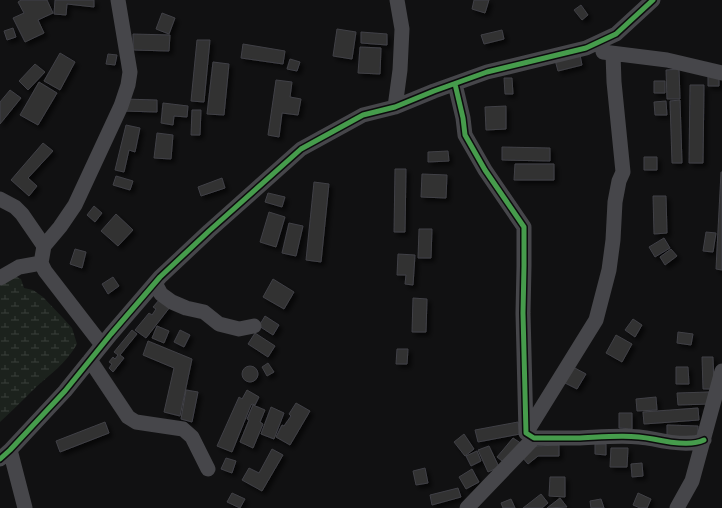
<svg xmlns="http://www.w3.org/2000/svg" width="722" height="508" font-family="Cabin,sans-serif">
<defs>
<pattern id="wetland-marsh" width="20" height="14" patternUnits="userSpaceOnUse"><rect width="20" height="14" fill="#1c221d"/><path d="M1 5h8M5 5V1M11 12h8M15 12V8" fill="none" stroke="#3a3f3b"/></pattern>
<filter id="shadow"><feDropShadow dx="3.5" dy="3.5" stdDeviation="2" flood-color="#0009"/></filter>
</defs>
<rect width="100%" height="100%" fill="#111112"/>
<path fill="url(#wetland-marsh)" d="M15 276 21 279 24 288 33 290 43 297 63 318 72 328 77 344C66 364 50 374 34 389 23 400 12 411 0 422V281Z"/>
<path fill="#303033" stroke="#414146" filter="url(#shadow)" d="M21 0H47L53 13 38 20 44 33 25 42 13 18 24 13 18 2Z
M55 0H94V7L67 4 66 15 54 14Z
M474 0H489L485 13 472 9Z
M581 5 588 15 582 20 574 10Z
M162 13 175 18 169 34 156 29Z
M13 28 16 37 7 40 4 31Z
M337 29 356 32 352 59 333 56Z
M502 30 504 39 484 44 481 35Z
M361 32 387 34V45L361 43Z
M133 34 170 35 169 51 133 50Z
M197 40H210L204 102 191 101Z
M243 44 285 51 283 64 241 58Z
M360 47 381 48 380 74 358 73Z
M60 53 75 62 60 90 44 81Z
M108 54 117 55 115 65 106 64Z
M580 55 582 65 558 71 555 60Z
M290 59 300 62 297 71 287 69Z
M213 62 229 64 224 115 207 114Z
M35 64 45 72 28 90 19 81Z
M679 69 680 99H667L666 70Z
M708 76H719V86H708Z
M504 78H512L513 94H505Z
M276 80 292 82 290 97 301 99 298 115 282 113 279 137 268 135Z
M654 81H665V93H654Z
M39 82 57 93 38 125 20 115Z
M690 85H704L703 163H689Z
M10 90 21 98 0 124V102Z
M124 99 157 100V112L123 111Z
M680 100 682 163H672L670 101Z
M666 101 667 115H655L654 102Z
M163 103 188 106 187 117 174 116 173 125 161 123Z
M506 106V129L486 130 485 107Z
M192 110H201L200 135H191Z
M126 125 140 128 135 152 129 150 124 172 115 170Z
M157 133 173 135 171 159 154 158Z
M43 143 53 151 28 178 37 186 29 196 11 180Z
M502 147 550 148V161L502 160Z
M448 151 449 161 428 162V152Z
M644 157H657V170H644Z
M515 164H554V180H514Z
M395 169H406L405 232H394Z
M721 172H722V270L716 269Z
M422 174 447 175 446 198 421 197Z
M116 176 133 181 130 190 113 185Z
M222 178 225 188 201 196 198 187Z
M314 182 329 184 321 262 306 260Z
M268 193 285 197 282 207 265 202Z
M653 196H666L667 233 654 234Z
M94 206 102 213 95 222 87 215Z
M269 212 285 217 276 247 260 242Z
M116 214 133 230 118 246 101 231Z
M289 223 303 226 296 256 282 253Z
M419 229H432L431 258H418Z
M706 232 716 233 713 252 703 251Z
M664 238 670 248 655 257 649 247Z
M75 249 86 252 82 268 70 264Z
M671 249 677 256 665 265 660 257Z
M398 254 415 255 413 285 405 284 406 275H397Z
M113 277 119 286 108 294 102 284Z
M273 279 294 292 284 309 263 297Z
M413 298 427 299 426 332H412Z
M160 299 170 307 146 338 135 330 149 313 152 315 156 309 153 307Z
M265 316 279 325 273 335 259 326Z
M633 319 642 325 635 337 625 330Z
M157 326 169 331 164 343 152 338Z
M132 330 137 334 120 355 124 358 113 372 109 368 112 364 109 362 113 357 115 359 118 355 114 352Z
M180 330 190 335 184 347 174 342Z
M678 332 693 334 691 345 677 343Z
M255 333 275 346 268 357 248 344Z
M616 335 632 344 622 362 606 353Z
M148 341 192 359 180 416 164 412 174 368 143 355Z
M397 349H408L407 364H396Z
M702 357H713L714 389H703Z
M268 363 274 372 267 376 262 367Z
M242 374a8 8 0 1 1 16 0a8 8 0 1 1-16 0Z
M573 367 586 374 577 389 565 383Z
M676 367H688L689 384H676Z
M186 390 198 392 192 422 181 419Z
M247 390 259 397 255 405 252 404 251 405 232 452 217 446 239 397 242 399Z
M709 392V404L678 405 677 393Z
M656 397 657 410 637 411 636 399Z
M296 403 310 411 290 445 276 437 282 425 284 426 291 416 289 414Z
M253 405 265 410 260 422 263 424 253 448 240 442 249 420 247 419Z
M271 407 284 413 274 439 261 434Z
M698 408 699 420 644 424 643 412Z
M619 413H632V429L619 428Z
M105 422 109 433 60 452 56 441Z
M518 422 520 434 478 442 475 430Z
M667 425 698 426V439L667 438Z
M464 434 474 449 465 456 454 442Z
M513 438 522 444 506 464 497 457Z
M595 444H606V455L595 454Z
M559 445V456H538L528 464 522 457 536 446Z
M489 446 499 467 488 472 478 450Z
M611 448H628L627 467H610Z
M272 449 283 455 262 491 242 480 249 468 259 473Z
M477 451 481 461 471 466 466 456Z
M226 458 236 461 232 473 221 469Z
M642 463 643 476 632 477 631 464Z
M425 468 428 483 416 485 413 471Z
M472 469 479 482 466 489 459 477Z
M550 477H565V497L549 496Z
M458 488 461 497 432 505 430 495Z
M232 493 245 499 240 508 227 502Z
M638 493 651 499 647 508H640L633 505Z
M541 494 548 503 542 508H523Z
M560 498 567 507 547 508Z
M511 499 515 508H503L501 503Z
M601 499 604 508H591L590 501Z"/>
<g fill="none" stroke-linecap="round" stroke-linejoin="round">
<path stroke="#46464a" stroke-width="15" d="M603 52 667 60 722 73
M455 84 463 118 465 135 485 170 524 227V266L523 313 526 433 534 438C549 438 563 438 577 438 603 437 628 434 653 439 667 442 692 446 704 440
M395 107 400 70 402 29 397 0
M0 199 15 207 22 214 44 246
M0 278 19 267 41 263
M155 283 161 294 172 302 186 308 204 312 219 324 239 329 254 326
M102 345 45 271 41 263 44 246 60 227 75 205 121 106 128 85 130 72 118 0
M90 360 128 417 136 422 183 429 192 437 208 469
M526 433 596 320 609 270 613 240 615 202 619 181 623 172 614 82 613 54
M10 450 25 508
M0 459 10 450 65 391 111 334 160 277 209 231 301 149 363 115 395 107 434 91 487 72 586 48 616 34 653 0
M467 508 534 438
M677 508 692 481 722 371"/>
<defs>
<path id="cycleway" d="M455 84 463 118 465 135 485 170 524 227V266L523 313 526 433 534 438C549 438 563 438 577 438 603 437 628 434 653 439 667 442 692 446 704 440
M0 459 10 450 65 391 111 334 160 277 209 231 301 149 363 115 395 107 434 91 487 72 586 48 616 34 653 0"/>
</defs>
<use href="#cycleway" stroke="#0c0c0d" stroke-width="8"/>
<use href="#cycleway" stroke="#469c4c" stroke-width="5"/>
</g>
</svg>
